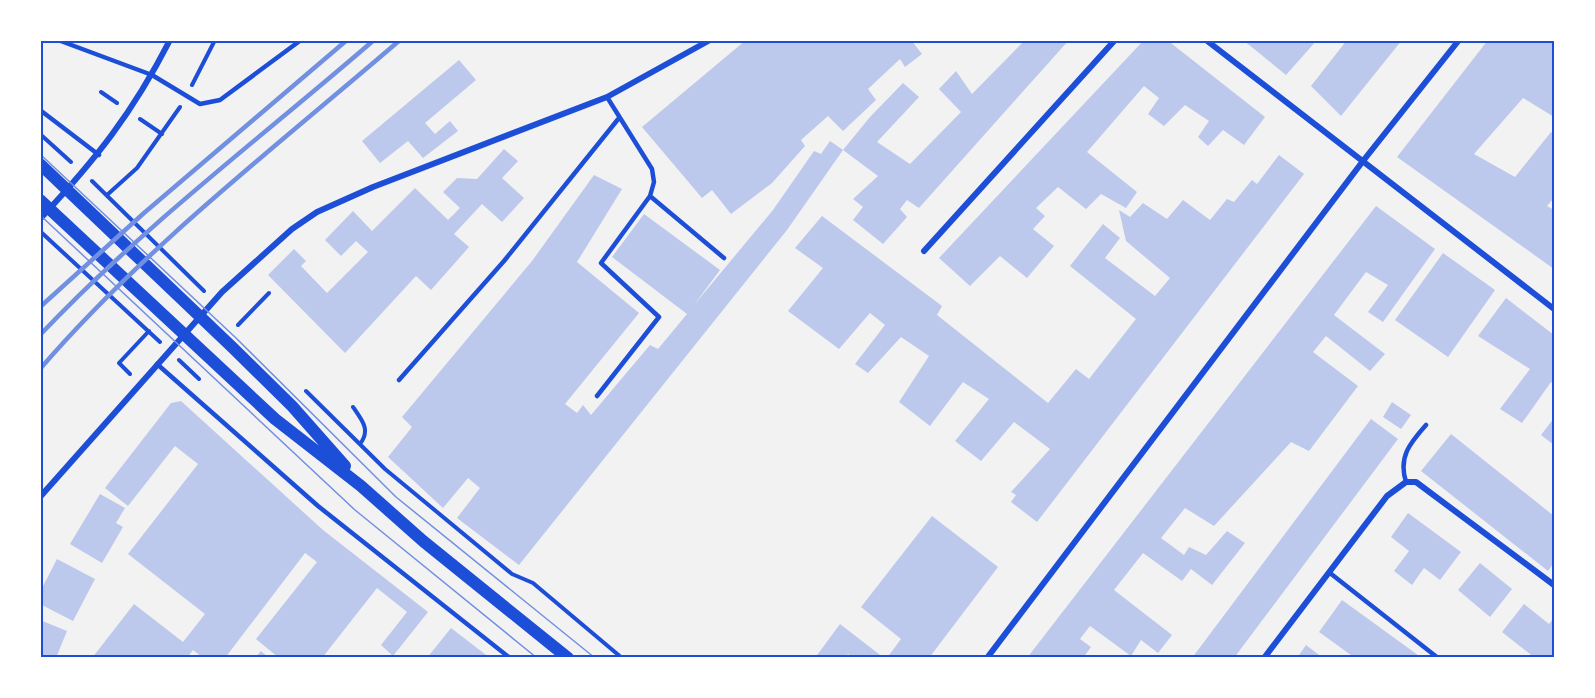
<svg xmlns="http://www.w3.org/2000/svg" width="1595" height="698" font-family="'DM Sans',sans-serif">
<rect width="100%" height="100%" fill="#f2f2f2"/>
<path fill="#bdc9ec" d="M746 40H911L922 54 905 67 900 59 868 89 876 100 843 131 828 116 801 140 805 146 772 183 731 214 712 190 702 198 642 127Z
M1025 40H1069L919 208 907 200 900 209 907 217 883 244 853 220 863 207 853 199 878 176 843 150 870 117 903 83 919 97 877 142 910 164 961 112 939 89 956 71 972 94Z
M1144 40H1167L1265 117 1244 145 1223 130 1208 146 1198 137 1209 121 1185 105 1164 126 1148 114 1159 98 1144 86 1087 152 1137 192 1126 208 1101 194 1086 209 1058 187 1036 208 1045 216 1033 229 1054 246 1027 278 1000 256 970 286 939 258Z
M1243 40H1317L1286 75Z
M1347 40H1402L1341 116 1311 86Z
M1488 40H1554V117L1523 98 1474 154 1515 177 1551 132 1554 134V198L1547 206 1554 210V269L1397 157Z
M459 60 476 80 425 123 435 134 450 121 458 131 423 158 408 141 380 163 362 141Z
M830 141 843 150 787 230 519 565 457 518 480 488 468 478 443 508 388 457 412 427 402 417 532 261 594 175 622 189 577 262 639 313 565 404 577 413 583 405 591 415 650 345 658 349 687 314 612 257 644 214 720 270 694 305 773 210 814 151 821 154Z
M504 149 518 161 502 178 524 198 502 222 482 204 454 234 469 247 431 290 416 276 345 353 268 275 294 249 306 261 301 266 327 293 368 252 356 241 341 256 325 240 353 211 372 231 415 188 448 220 460 208 443 192 457 178 477 179Z
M1279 155 1304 174 1037 522 1011 502 1016 495 1011 492 1050 449 1014 422 981 461 955 441 989 399 963 382 930 426 899 402 929 356 901 337 868 373 855 364 885 325 870 313 839 349 788 311 823 268 795 248 822 216 942 306 937 315 1048 403 1076 369 1089 379 1136 319 1070 266 1103 224 1120 238 1105 258 1155 296 1170 278 1126 241 1119 210 1130 217 1143 203 1167 219 1183 200 1210 220 1227 199 1234 202 1252 180 1257 184Z
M1376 206 1435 249 1383 322 1368 312 1388 285 1366 272 1334 315 1385 354 1370 371 1326 336 1313 352 1358 386 1309 451 1291 442 1214 526 1185 508 1161 538 1184 555 1189 547 1206 555 1227 531 1245 543 1212 585 1191 569 1182 581 1143 553 1114 590 1172 635 1158 653 1141 640 1131 656 1090 626 1080 639 1091 647 1083 658H1027Z
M1443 253 1495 290 1448 357 1395 320Z
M1506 298 1554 335V385L1551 382 1522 423 1500 409 1530 369 1478 336Z
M181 401 323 530 428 612 393 656 381 645 407 612 377 588 322 658H279L256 639 317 562 305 553 225 658H203L193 650 187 658H92L134 604 183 642 205 614 128 554 198 464 175 446 128 506 105 488 171 403Z
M1392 402 1411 415 1401 429 1383 417Z
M1554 418V445L1541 435Z
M1371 419 1398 439 1234 658H1192Z
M1451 434 1554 516V563L1548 571 1421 471Z
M100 494 125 508 116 523 123 527 102 563 70 544Z
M1408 513 1461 552 1440 580 1424 568 1412 585 1394 571 1409 551 1391 537Z
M932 516 998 567 929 658H887L901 639 861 607Z
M57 559 95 579 73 621 40 604V592Z
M1480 563 1512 589 1490 617 1458 590Z
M1342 600 1422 658H1355L1319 632Z
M1524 604 1549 624 1554 618V658H1535L1502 632Z
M40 620 67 631 56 658H40Z
M840 624 884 658H853L848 654 845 658H815Z
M451 628 490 658H427Z
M1306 645 1323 658H1297Z
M261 651 269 658H255Z"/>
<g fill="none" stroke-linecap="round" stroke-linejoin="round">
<path stroke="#1d4ed8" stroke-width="4" d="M192 85 215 40
M101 92 117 103
M140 119 162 134
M40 134 71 162
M92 181 204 291
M107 195 137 168 180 107
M42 233 160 342
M238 325 269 293
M179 360 199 379
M130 374 119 363 149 331
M306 391 385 469 512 574 533 583 622 658
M353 407C362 420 371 430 360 444"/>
<path stroke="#1d4ed8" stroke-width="4.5" d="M58 40 152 75 200 104 220 100 301 40
M607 97 652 169 654 182 650 196 724 258
M40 110 99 155
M157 364 318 506 510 658
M399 380 504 261 619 118
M597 396 659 317 601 263 650 196
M1406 482C1398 457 1410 443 1426 425
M1330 573 1438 658"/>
<path stroke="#1d4ed8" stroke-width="6" d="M1206 40 1554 309
M40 219C96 159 132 114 170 40
M924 251 1115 40
M40 497 222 292 292 229 317 212 373 187 607 97 710 40
M987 658 1363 161 1459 40
M1264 658 1387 496 1406 482H1416L1554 585"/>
<path stroke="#1d4ed8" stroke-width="12" d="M40 164 232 347 292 406 345 466
M40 200 275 419 361 486 423 541 568 658"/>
<path stroke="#7290e2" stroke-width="1.5" d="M40 154 236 338 396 497 595 658
M40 215 355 510 537 658"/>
<path stroke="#7290e2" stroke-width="4.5" d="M40 307 144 213 347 40
M40 335C142 227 262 137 374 40
M40 369C146 246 277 146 400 40"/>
</g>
<rect width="1595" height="698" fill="none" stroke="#ffffff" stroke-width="84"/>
<rect x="42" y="42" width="1511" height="614" fill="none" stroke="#1d4ed8" stroke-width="2"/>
</svg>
